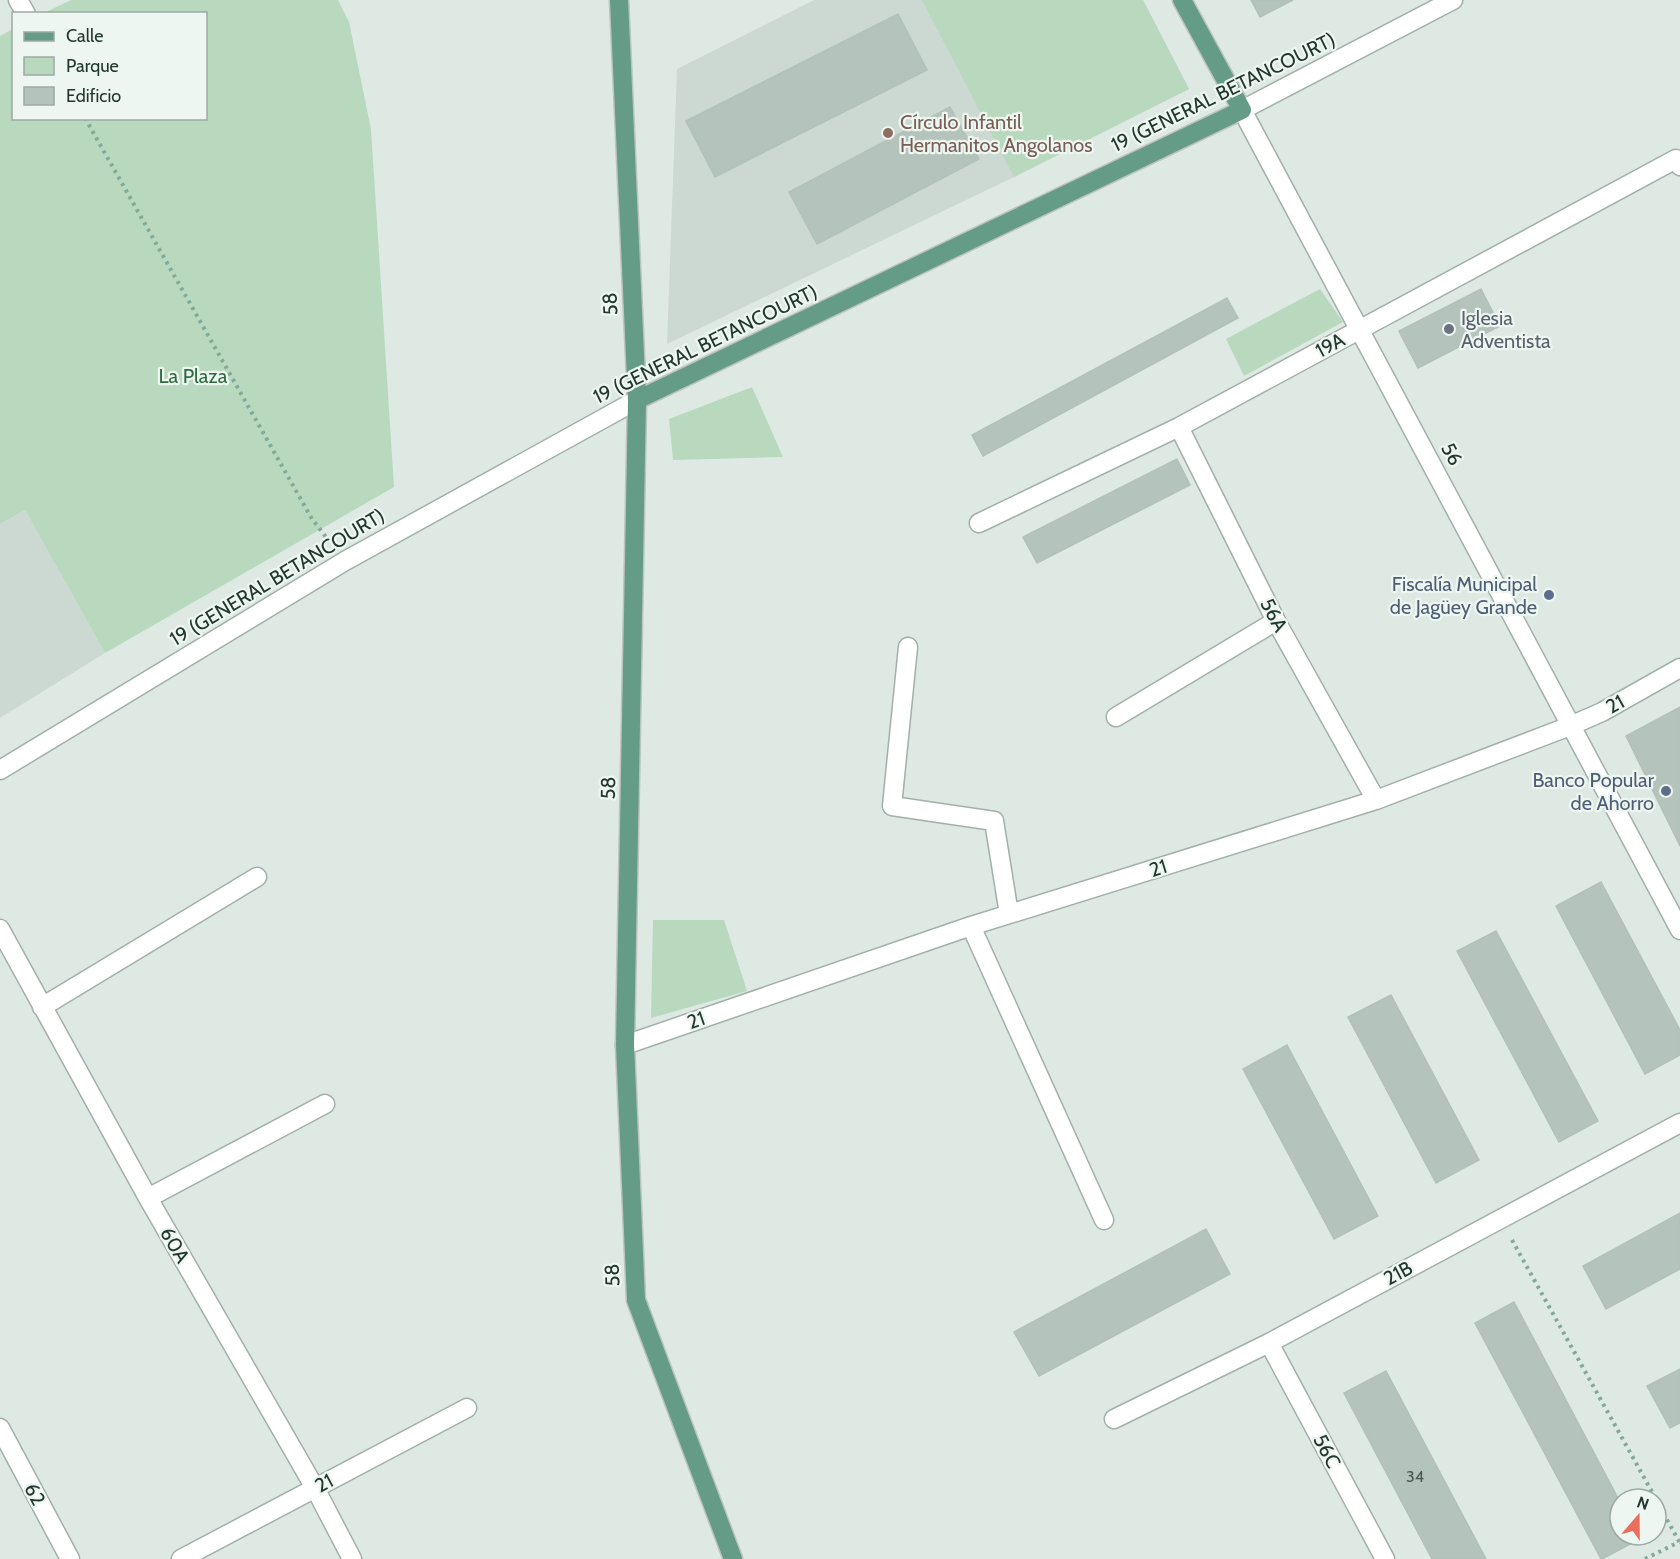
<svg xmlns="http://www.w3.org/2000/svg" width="1680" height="1559" font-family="Cabin,sans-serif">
<rect width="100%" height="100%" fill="#dee9e3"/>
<path fill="#ccd8d2" d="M814 0H1143L1189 89 1014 177 667 344 677 69Z
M25 510 105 653 0 718V524Z"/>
<path fill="#b8d9bd" d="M71 0H338L349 22 371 129 394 487 105 653 25 510 0 524V36L13 29 14 118H206V14L44 13Z
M922 0H1143L1189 89 1014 177Z
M1320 289 1343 322 1244 376 1226 339Z
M752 387 783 457 673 460 669 419Z
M653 920H724L747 991 651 1018Z"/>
<path fill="#b4c3bb" stroke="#b1c2b9" stroke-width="1.5" d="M1251 0H1293L1260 17Z
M898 14 927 70 715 177 686 121Z
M950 107 979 159 817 244 789 192Z
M1481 289 1500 326 1418 368 1399 331Z
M1227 298 1238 318 983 456 972 435Z
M1177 459 1190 485 1037 563 1023 537Z
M1680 707V846L1626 736Z
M1601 882 1680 1030V1055L1645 1074 1556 906Z
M1496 931 1598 1121 1559 1142 1457 951Z
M1391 995 1479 1160 1436 1183 1348 1017Z
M1287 1045 1378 1216 1334 1239 1243 1069Z
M1680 1213V1269L1606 1309 1583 1266Z
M1206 1229 1230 1274 1039 1376 1014 1332Z
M1514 1302 1620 1502V1535H1638L1640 1539 1602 1559H1601L1475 1323Z
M1680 1369V1423L1670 1428 1647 1386Z
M1386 1371 1486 1559H1432L1344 1393Z"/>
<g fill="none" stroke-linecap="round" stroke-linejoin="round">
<defs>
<path id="minor" d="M18 0 26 14
M1453 0 1242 110C1390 383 1533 657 1680 930
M1179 427 1276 621 1376 800
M979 523 1179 427 1676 159 1680 166
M908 647 892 806 994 821 1009 914
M1116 717 1276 621
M0 770 345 561 637 400
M971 926 1104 1220
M0 929 148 1198 315 1488 352 1559
M42 1007 257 877
M625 1045 971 926 1376 800 1570 726 1602 712 1680 668
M148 1198 325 1104
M1269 1343 1385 1559
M1114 1419 1269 1343 1680 1123
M0 1428 70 1559
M181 1559 467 1408"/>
<path id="major" d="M619 0 637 400 625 1045 636 1300 733 1559
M637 400 1242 110 1182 0"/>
</defs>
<use href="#minor" stroke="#a2b0a9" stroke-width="21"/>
<use href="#major" stroke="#bcc3c1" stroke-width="21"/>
<path stroke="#80aa99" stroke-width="4" stroke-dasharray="3 4.5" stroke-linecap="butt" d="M85 118 312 519 329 541
M1512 1240 1656 1499
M1656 1500 1680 1543
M1645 1559 1679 1542"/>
<use href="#minor" stroke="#fff" stroke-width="18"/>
<use href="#major" stroke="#659c88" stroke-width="18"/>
</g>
<circle fill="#8d6e63" stroke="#eef6f1" stroke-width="2" cx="888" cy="133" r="6"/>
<circle fill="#6b7280" stroke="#eef6f1" stroke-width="2" cx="1449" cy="329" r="6"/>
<g fill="#5c6f8a" stroke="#eef6f1" stroke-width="2">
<circle cx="1549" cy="595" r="6"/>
<circle cx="1666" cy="791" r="6"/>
</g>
<g text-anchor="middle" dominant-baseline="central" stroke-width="4.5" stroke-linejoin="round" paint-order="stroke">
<g font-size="16" fill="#465a52">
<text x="1415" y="1476">34</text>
</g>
<g font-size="20" fill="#21372f" stroke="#eef6f1">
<text transform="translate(1223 92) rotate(-26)">19 (GENERAL BETANCOURT)</text>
<text transform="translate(610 304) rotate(-93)">58</text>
<text transform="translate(705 344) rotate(-26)">19 (GENERAL BETANCOURT)</text>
<text transform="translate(1330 345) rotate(-28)">19A</text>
<text transform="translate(1452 454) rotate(62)">56</text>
<text transform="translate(277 577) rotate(-31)">19 (GENERAL BETANCOURT)</text>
<text transform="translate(1274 615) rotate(62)">56A</text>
<text transform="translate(1615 704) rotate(-29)">21</text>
<text transform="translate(608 788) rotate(-89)">58</text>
<text transform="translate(1158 868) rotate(-17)">21</text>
<text transform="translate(696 1020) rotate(-19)">21</text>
<text transform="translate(175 1245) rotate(60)">60A</text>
<text transform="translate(1398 1273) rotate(-28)">21B</text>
<text transform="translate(612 1275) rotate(-92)">58</text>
<text transform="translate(1327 1451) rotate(62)">56C</text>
<text transform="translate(324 1483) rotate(-28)">21</text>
<text transform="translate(35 1494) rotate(62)">62</text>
</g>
<g font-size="20" fill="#785e54" stroke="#eef6f1" text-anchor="start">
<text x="900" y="122">Círculo Infantil<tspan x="900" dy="23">Hermanitos Angolanos</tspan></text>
</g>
<g font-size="20" fill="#5b616d" stroke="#eef6f1" text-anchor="start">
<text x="1461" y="318">Iglesia<tspan x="1461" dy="23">Adventista</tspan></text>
</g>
<g font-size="20" fill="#2e6b3f" stroke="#eef6f1">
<text x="193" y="376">La Plaza</text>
</g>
<g font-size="20" fill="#4e5e75" stroke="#eef6f1" text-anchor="end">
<text x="1537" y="584">Fiscalía Municipal<tspan x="1537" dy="23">de Jagüey Grande</tspan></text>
<text x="1654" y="780">Banco Popular<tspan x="1654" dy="23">de Ahorro</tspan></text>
</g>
</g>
<rect x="12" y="12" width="195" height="108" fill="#eef6f1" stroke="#9caaa3" stroke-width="1.5"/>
<rect x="24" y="32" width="30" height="9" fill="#659c88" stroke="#9caaa3" stroke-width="1.5"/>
<text x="66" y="42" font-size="18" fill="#21372f">Calle</text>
<rect x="24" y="57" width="30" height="18" fill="#b8d9bd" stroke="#9caaa3" stroke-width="1.5"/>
<text x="66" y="72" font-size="18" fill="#21372f">Parque</text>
<rect x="24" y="87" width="30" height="18" fill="#b4c3bb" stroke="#9caaa3" stroke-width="1.5"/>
<text x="66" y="102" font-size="18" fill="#21372f">Edificio</text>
<g transform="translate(1638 1517) rotate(20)"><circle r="28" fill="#eef6f1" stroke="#9caaa3" stroke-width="1.5"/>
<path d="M0-4.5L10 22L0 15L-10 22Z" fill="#e96f5c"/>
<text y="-9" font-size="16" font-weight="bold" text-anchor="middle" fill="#21372f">N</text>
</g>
</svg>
